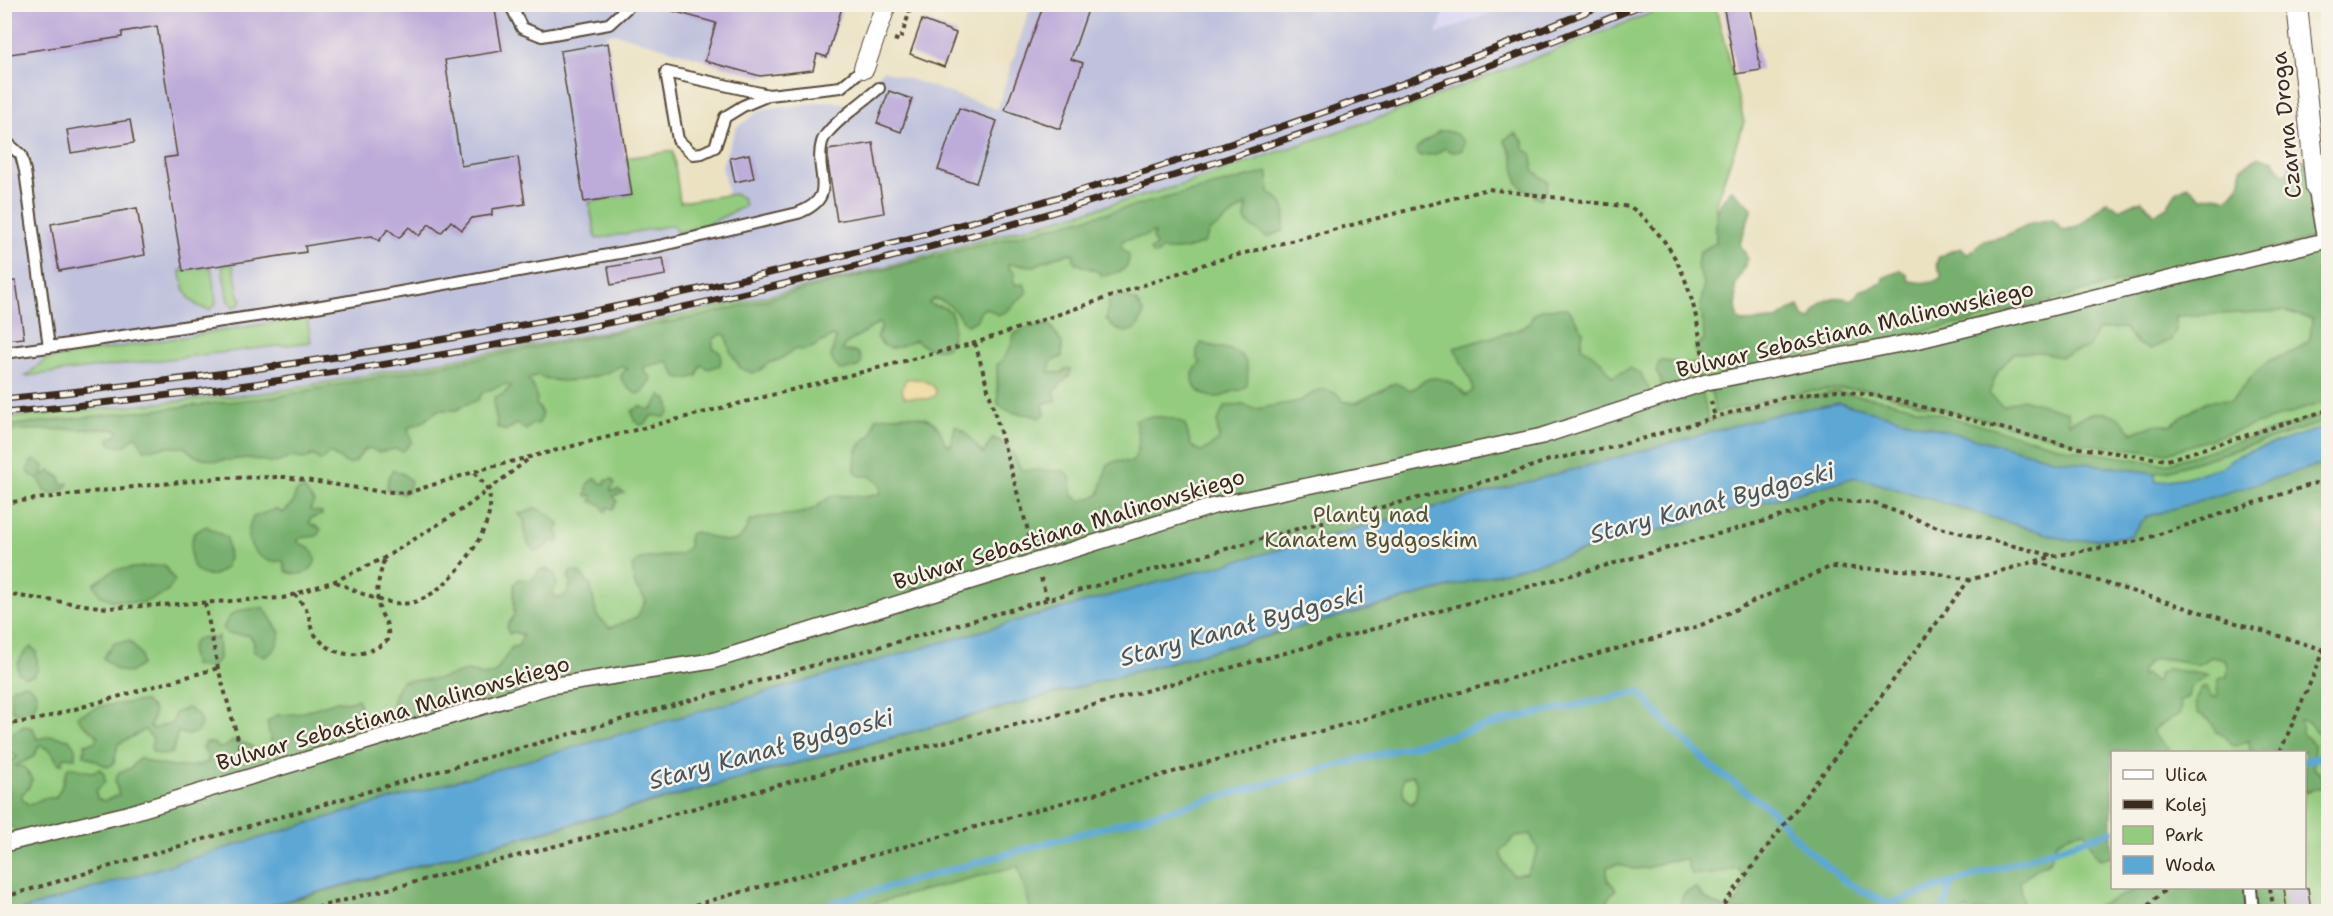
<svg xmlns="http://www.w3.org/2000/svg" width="2333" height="916" font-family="'Shantell Sans',sans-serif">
<rect width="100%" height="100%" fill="#f7f3e8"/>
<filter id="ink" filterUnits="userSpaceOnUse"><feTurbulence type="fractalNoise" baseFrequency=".0167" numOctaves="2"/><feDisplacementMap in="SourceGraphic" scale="12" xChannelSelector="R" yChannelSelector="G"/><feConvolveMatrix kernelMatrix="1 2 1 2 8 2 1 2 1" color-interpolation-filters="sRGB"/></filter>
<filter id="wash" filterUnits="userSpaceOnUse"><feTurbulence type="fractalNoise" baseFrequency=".008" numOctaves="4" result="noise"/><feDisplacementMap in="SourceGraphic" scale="24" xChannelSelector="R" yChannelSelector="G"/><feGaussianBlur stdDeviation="1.35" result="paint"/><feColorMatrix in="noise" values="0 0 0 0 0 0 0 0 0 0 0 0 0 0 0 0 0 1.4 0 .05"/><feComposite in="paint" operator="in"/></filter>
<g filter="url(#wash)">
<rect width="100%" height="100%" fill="#ebe2c2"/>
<path fill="#dad6f7" d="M1447 5H1509L1436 36Z"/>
<path fill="#c0c2dd" d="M5 5H843L827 57 817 54 813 70 760 76 614 33 606 34 626 158 673 151 680 202 728 195 722 165 736 128 762 109 832 101 852 105 883 70 997 109 1031 5H1447L1436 35 1509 5H1672L1387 115 1178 186 844 278 627 328 273 392 5 418Z"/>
<path fill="#94cc7f" stroke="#687b4e" stroke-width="1.5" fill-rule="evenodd" d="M1672 5H1715L1744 122 1716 202 1715 354 2328 184V911H5V418L273 392 627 328 844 278 1178 186 1387 115ZM2112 752H2304V888H2112Z
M673 151 680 202 734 194 743 198 745 206 704 226 676 232 674 225 596 239 589 202 632 195 626 158Z
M233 264 239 296 242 299 240 304 234 307 228 301 222 266Z
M211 267 216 301V304L210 310C188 306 184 291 180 271Z
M307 317 311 342 26 376 46 359Z"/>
<path fill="#77b06e" stroke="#596d46" stroke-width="1.5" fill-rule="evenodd" d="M1439 131C1449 130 1458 134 1464 142L1462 150C1455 153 1451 153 1445 148L1436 154 1419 156 1416 149C1423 141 1432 139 1439 131Z
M1515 133 1523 141 1524 150 1532 153 1533 170 1548 182 1546 193H1542V198L1534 197 1535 193C1512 189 1517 175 1513 157 1512 152 1506 145 1504 140Z
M2259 157 2274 160 2284 175 2291 169 2290 164 2295 158 2307 161 2316 187 2328 184V233L2292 244 2108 285 1976 320 1723 374 1714 371 1696 354 1695 347 1704 340 1702 313 1700 311 1704 283 1697 266 1699 252 1716 243C1716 222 1713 204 1732 190L1752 208 1740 244 1748 259 1735 286 1737 318 1742 322C1747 322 1776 320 1777 319 1786 315 1787 310 1799 306L1804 318 1811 320C1819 300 1832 293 1852 300L1860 291 1882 283 1883 278 1901 270 1906 273 1909 281C1921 282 1933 286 1942 276L1937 265 1938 258 1949 252 1961 248 1968 255 1983 241 2005 236 2031 223 2053 219 2063 231 2080 225 2107 201 2120 210 2141 200 2155 214 2167 207 2177 191 2188 186 2201 198 2217 196 2227 199C2239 190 2241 184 2241 168Z
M1268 172 1269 193C1288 203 1286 212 1283 231L1267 237 1250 226 1245 220 1247 204 1209 232 1204 243C1191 248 1175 253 1162 249L1158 254H1153L1150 251 1156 246 1152 238 1155 233 1153 232 1145 236 1123 240 1121 247 1129 255C1130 272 1115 273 1102 276L1099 272 1075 263 1073 253 1054 257 1034 266 1008 264V267L1015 274 1013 278 1015 285 1024 284 1027 292 1007 311 998 315 986 308 980 312 976 321 967 325C956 314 950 300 933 299L929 303C934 307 937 305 943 307 959 312 953 336 948 347 937 352 924 348 916 340 901 346 887 356 877 337L881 328 880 322 844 345 843 351 857 352C870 369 851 369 840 370 826 357 832 354 836 338L833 336 813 347 805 350 795 349 779 360 768 363 758 372 752 373 740 368 730 351 726 335 722 334 713 339V348C722 352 722 356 720 365L709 369 701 365 697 376 687 379 677 378 668 361 644 367 645 373 650 376 651 380 642 392 636 394 626 386 621 378 622 373 628 369 621 366C615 368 610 372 603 374 579 381 560 385 537 375L528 379C533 386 539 397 536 404 542 410 544 418 538 424H532L526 430 517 424 505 431 497 427C498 414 491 410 495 397L503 394 511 386 506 384 483 392 478 400 464 405 457 410H438L424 421 408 428 412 442 403 451 395 449 378 452 370 448 364 450 355 462 348 464 330 453 321 461 313 455 305 459 291 457 276 463 247 458 216 461 195 456 184 447H166L144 450 136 436C127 444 122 451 110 443L109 438 115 436 119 430 113 429 17 430 5 433V426L274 397 701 316Z
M2321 250 2328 274V401L2167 453 2077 443 1867 390C1811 386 1768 399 1715 413L1710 385 2167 282ZM2285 311 2312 319 2310 339 2295 351 2270 360 2255 373 2232 400 2207 401 2170 425H2154L2132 433C2115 406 2096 409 2069 423L2068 412 2022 399 2003 406 1989 394 1998 371 2014 353 2042 352 2060 357 2089 347 2097 330 2124 328 2137 344 2150 349 2171 340 2176 330V316Z
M1119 295 1136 301 1144 313C1142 318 1140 324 1137 327 1126 337 1113 329 1106 319L1109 301Z
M1568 308 1583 331 1581 346 1601 361 1612 377 1630 368 1641 374 1652 395 1662 390 1661 380 1656 371 1660 361 1697 364 1708 421 1777 401 1837 392 1890 401 2069 449 2166 464 2328 413V421L2164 472 2154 473 2053 459 1840 403 1781 413 1031 617 326 818 18 911H5V835L13 838 16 834 15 829 5 822V799L9 792C0 779 4 764 17 757L8 750 5 752V737L24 726 33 728 37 739 52 736 69 739 75 748V758L64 757 62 764H59L51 751 40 745 33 757 16 766 24 767 32 779 28 789 22 794V799L29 805 44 798H55C64 788 62 777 69 767L92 772 100 769 104 774 105 782 96 791 97 799 104 801 119 795 115 781 119 772 131 768 139 758C159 767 189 771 208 762V755L203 748 206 742 215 744 219 748 225 747 233 741 250 745 266 759 272 747 267 722 277 715 297 714 337 701 351 702 358 699 366 727 371 731C401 723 385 701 402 681L438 679 467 671 477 673 483 676 495 673 512 647 518 646 523 635 514 632 509 634 507 626 514 616V584L519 579C530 581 534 581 539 570L546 569 554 573 557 585 553 592 554 596 560 598 567 593 571 583 568 576 571 571 579 573 590 584 597 616 610 628 637 617 646 600 635 586 632 566 640 559 680 554 689 547V535L695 532C718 538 739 554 749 522 770 512 792 519 813 509 820 505 826 498 833 496 850 494 865 500 881 493L880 484 870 476H860L855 471C855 453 856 445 872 435L876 418C891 415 915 413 929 420 938 423 942 435 945 443L951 446 955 426 965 432 983 454 993 438C1008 444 1014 451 1019 467L1024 470 1064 471 1070 477 1072 495 1081 501 1099 495 1108 464 1117 461 1132 462C1142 446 1139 438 1135 420 1152 415 1169 415 1185 424L1191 446 1202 452 1219 440 1217 422 1225 406 1243 405 1256 409 1300 401 1318 390H1327L1337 394 1344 402 1356 403 1395 383 1411 390C1416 387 1423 381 1428 379 1443 375 1457 386 1466 396L1473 390 1471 381 1454 348 1520 329 1530 323 1533 315 1543 309Z
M1050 325 1062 343V357L1052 361 1048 372 1062 373 1065 369H1071L1069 376 1054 391 1056 400 1043 404 1045 414 1039 418C1023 410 1016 419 998 404L997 365C1006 356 1012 348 1014 334L1029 327Z
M1201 343C1230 352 1252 345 1247 385L1241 390C1232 389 1231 394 1223 396 1213 399 1197 395 1194 384 1191 374 1194 369 1201 362L1197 359V350Z
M661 394 663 398 668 400 670 412 665 417 652 415 646 423 640 425 634 420 632 411 640 406 649 410 654 407Z
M35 460 44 466 42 476 50 471 60 477 62 484 68 483 66 488 53 495 44 491 40 479 32 476 27 471 31 462Z
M2328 462V741L2323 739 2307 721 2300 720 2302 733 2314 744V768L2321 775 2325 786 2305 792 2304 752H2250L2249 740 2236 746 2232 745 2225 736 2216 732 2210 720 2198 713 2195 701 2202 687H2207L2211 697H2217L2218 682 2221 677H2227L2228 668 2225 660 2211 657C2207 659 2203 663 2199 664 2194 665 2189 663 2185 662 2165 658 2151 653 2140 673L2141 676 2145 674 2156 683 2160 673 2167 669 2208 675 2190 687 2188 697 2179 701 2181 709 2179 714 2152 730C2155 739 2165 745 2171 752H2112V856L2100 859 2095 854 2085 831 2070 834 2056 843 2050 861 2030 873 2020 882 2023 900 2015 911H1970L1967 909 1962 912 1680 911C1681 897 1681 893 1696 888 1706 901 1714 905 1730 909L1741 897 1742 888 1745 887 1743 876 1737 868 1714 874H1692L1688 868 1687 859 1666 861 1647 868 1633 869 1618 864 1607 867V879L1616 889 1610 895 1606 905 1611 912 1031 911 1018 866 845 911 248 912 1856 477 2071 541 2130 536 2145 517ZM1413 775C1418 783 1418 797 1412 804 1401 799 1403 789 1403 778ZM1530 834 1538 850 1527 873 1513 875 1504 863 1500 852 1516 836Z
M393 470 403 474 411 481 408 491 403 494 387 489 388 479Z
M596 478 602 484H605V481L612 479 615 484 611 488V491L619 490 624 493 613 496 617 501 613 509 607 507 606 512 604 511 602 505 591 501 592 495 586 496 588 483Z
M304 489 314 502 310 509 312 511 322 512V515L311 518 309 523 321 529 317 536 299 538 298 542C302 545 308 547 311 550 324 564 303 581 286 571L283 561C278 560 274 563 269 561 249 554 244 535 253 517L276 509 283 513 294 502V497L297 491Z
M535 508 548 514 560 525 556 530 559 537V542L551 541 542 550 534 551C527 544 522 531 525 521L518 513 523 514Z
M206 526 227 538 229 559 226 563V568C221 570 218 574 213 575 187 578 189 549 194 533Z
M164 565 175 581 166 593 142 603 111 600 100 595 94 584 114 570Z
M259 608H264L280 633C278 645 275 652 264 657L253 651 254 642 249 635 228 634 223 629C230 609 240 610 259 608Z
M218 636 219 659 209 668 194 665C187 646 193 633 215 639Z
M130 641 141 655V665L129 673 117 670 103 658 114 643Z
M31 647 36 651 38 669 33 676 25 677 18 672C16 662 23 653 31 647Z
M24 684C36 687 40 698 34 708L17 713 12 710 10 692 13 687Z
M144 701 153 709 154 714 150 727 153 729 172 723 175 713 188 708 198 715 201 724 197 732 188 735 178 732 172 753 163 755 153 752 151 748 153 739 145 730 118 744 114 763 108 767 84 755 85 744 95 742 98 736 82 723 77 716 101 706Z
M2137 888H2278L2281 911 2089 912 2091 908C2102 903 2130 894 2137 888Z"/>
<path fill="#eeda9e" stroke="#94825e" stroke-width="1.5" d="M906 379C918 378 929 380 936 390L935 396 927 399 904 397 902 389Z"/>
<path fill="#5da7d5" stroke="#4c687a" stroke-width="1.5" d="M1840 403 2053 459 2154 473 2156 482 2187 477 2224 466 2238 455 2328 426V462L2146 517 2130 536 2071 541 1856 477 248 911H18L326 818 1031 617 1781 413Z"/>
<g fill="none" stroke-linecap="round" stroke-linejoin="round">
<path stroke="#5da7d5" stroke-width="7" d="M2304 761 2328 756
M799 912 1083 833 1520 717 1640 692 1659 715 1713 768 1770 809 1804 847 1846 882 1888 904 2112 831
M1943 912 1951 883"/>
</g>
<g id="blocks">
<path fill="#bdabd9" d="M4 4H494L502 51 445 60 461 166 518 157 525 204 492 209V215L472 218 462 230 451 221 441 233 429 224 419 236 409 227 399 238 388 229 379 241 372 236 335 241 305 246 306 252 183 271 164 158 177 156 157 26 122 32V37L4 55Z
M670 4H843L827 57 817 54 813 70 760 76 705 61 716 23 669 10Z
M1044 4H1090L1071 59 1083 63 1060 129 1005 110Z
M1723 4H1749L1761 70 1736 74Z
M922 20 956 33 944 67 910 54Z
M608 43 632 195 584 202 560 51Z
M889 91 912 99 901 132 877 123Z
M959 108 997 121 976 183 938 170Z
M130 120 134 143 71 153 67 130Z
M873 143 884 213 837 221 828 163V150Z
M749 154 754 178 735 182 730 158Z
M137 208 145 255 59 271 51 224Z
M663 258 666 275 611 285 608 267Z
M16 281 24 338 4 340V282Z
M2284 888H2308L2311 912H2287Z"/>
</g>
</g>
<g filter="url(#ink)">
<use href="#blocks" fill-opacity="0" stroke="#554637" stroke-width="1.5"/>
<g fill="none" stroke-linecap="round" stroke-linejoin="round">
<defs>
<path id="service" d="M510 4 522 28 542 36 609 24 631 4
M769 95 666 72 678 140 693 154 702 153 715 147 725 117 743 106 769 95 841 87 864 68
M4 140 21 155 25 171 49 347 4 353
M49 347 316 307 659 246 798 213C841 196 813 174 822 142 826 127 866 100 879 88
M2251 888 2253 912"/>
<path id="pedestrian" d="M2316 188 2325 241
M4 844 127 814 550 686 712 661 1214 506 1542 436 1707 382 1916 341 2328 240"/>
<path id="minor" d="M2297 4 2316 188
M864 68 886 4"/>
</defs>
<use href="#service" stroke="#554637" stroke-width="14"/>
<use href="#pedestrian" stroke="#554637" stroke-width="18"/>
<use href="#minor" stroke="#554637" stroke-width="22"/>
<path stroke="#554637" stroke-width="4" stroke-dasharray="4.5 4.5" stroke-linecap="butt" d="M894 39 900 41 912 4
M975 343 1032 545
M1711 401 1715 418
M4 503 124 488 218 478 285 477 377 491 407 493 483 469 975 343 1211 262 1488 189 1630 207C1640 213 1647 221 1654 229 1689 267 1697 315 1704 364
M2036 562 2328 651
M1041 578 1047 599
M336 582C359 592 384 606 410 603 444 598 494 533 490 499 489 488 480 479 473 472
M4 594 107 608 283 598 335 581 384 558 466 507 530 458
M294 594C299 600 305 606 308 613 310 619 310 627 313 632 332 660 364 660 388 640 390 620 381 620 378 603 375 588 381 573 384 559
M205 603 218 668 244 760
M4 725 40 719 218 668
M2280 752 2328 642
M2270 888 2274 912
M4 897 418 777 1311 525 1501 477 1549 460 1614 447 1777 399 1837 390 1889 398 2072 447 2167 460 2328 410
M299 912 590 837 873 759 1057 715 1568 576 1836 501 1873 503 1937 527 2054 556
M669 912 1699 626 1830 567 1925 571 1969 580 2054 556 2138 541 2328 479
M1718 912 1969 580
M2141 912 2167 888"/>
<use href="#service" stroke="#fff" stroke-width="10"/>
<use href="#pedestrian" stroke="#fff" stroke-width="15"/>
<use href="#minor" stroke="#fff" stroke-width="20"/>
<defs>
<path id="rail" d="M4 399C551 345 1098 217 1605 4
M4 413C567 361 1122 221 1644 4"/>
</defs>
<use href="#rail" stroke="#3b2a1e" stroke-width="7"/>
<use href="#rail" stroke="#f7f3e8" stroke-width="4.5" stroke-dasharray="14" stroke-linecap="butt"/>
</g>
</g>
<g text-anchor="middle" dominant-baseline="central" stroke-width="5" stroke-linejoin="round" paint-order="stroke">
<g font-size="22" fill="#3b2a1e" stroke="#f7f3e8">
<text transform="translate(2286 125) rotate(-96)">Czarna Droga</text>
<text transform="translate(1855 329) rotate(-13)">Bulwar Sebastiana Malinowskiego</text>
<text transform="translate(1069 529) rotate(-17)">Bulwar Sebastiana Malinowskiego</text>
<text transform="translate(393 713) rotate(-16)">Bulwar Sebastiana Malinowskiego</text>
</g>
<g font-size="22" fill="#515236" stroke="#f7f3e8">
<text x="1371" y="514">Planty nad<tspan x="1371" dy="25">Kanałem Bydgoskim</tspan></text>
</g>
<g font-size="24" font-style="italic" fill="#47565e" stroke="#f7f3e8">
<text transform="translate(1712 503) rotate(-15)">Stary Kanał Bydgoski</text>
<text transform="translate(1242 626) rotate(-15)">Stary Kanał Bydgoski</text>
<text transform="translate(771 749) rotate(-15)">Stary Kanał Bydgoski</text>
</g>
</g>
<rect width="2333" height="916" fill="none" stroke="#f7f3e8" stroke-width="24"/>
<rect x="2111" y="751" width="195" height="138" fill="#f7f3e8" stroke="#aca397" stroke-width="1.5"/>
<rect x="2123" y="770" width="30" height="9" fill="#ffffff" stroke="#aca397" stroke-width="1.5"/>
<text x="2165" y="781" font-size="18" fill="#3b2a1e">Ulica</text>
<rect x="2123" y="800" width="30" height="9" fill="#3b2a1e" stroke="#aca397" stroke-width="1.5"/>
<text x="2165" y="811" font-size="18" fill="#3b2a1e">Kolej</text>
<rect x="2123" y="826" width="30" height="18" fill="#94cc7f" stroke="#aca397" stroke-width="1.5"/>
<text x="2165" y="841" font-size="18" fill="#3b2a1e">Park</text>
<rect x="2123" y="856" width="30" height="18" fill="#5da7d5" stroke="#aca397" stroke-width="1.5"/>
<text x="2165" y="871" font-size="18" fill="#3b2a1e">Woda</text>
</svg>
